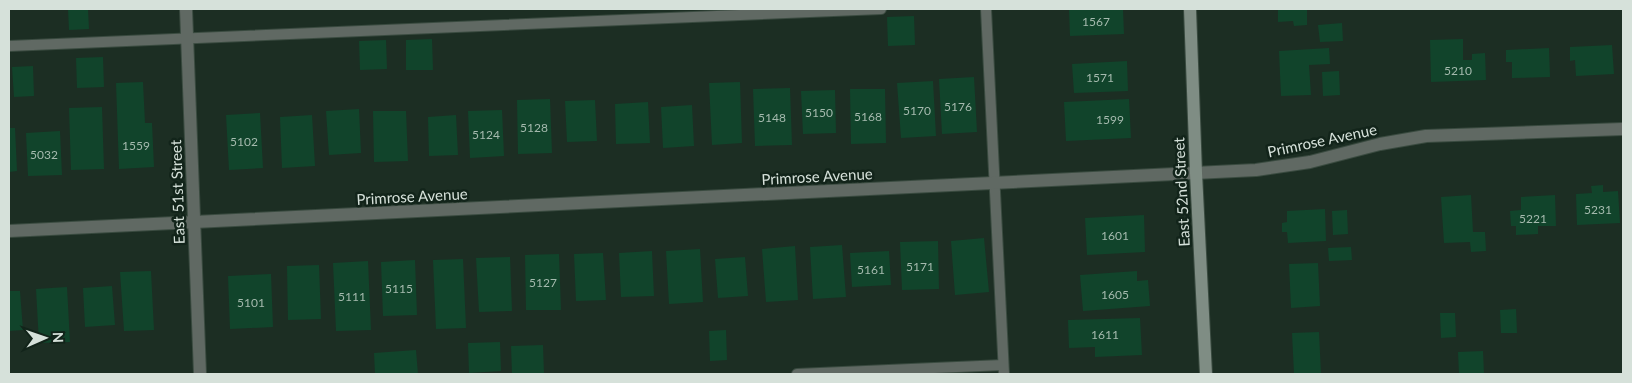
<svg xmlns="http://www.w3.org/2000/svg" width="1632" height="383" font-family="Lato,sans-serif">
<rect width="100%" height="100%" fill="#1c2e23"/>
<path fill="#11442b" d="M68 9H88L89 29 69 30Z
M1069 9H1123L1124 34 1070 36Z
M1278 9H1307V25L1294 26 1293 21 1278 22Z
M914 16 915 45 888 46 887 17Z
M1342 23 1343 41 1320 42 1318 25Z
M432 39 433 70H406V40Z
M1463 39V60H1472V54L1485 53 1486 80 1431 82 1430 40Z
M386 40 387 69 360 70 359 41Z
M1612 45 1614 74 1576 76 1575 60 1570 61V47Z
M1329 48 1330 64 1309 65 1311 95 1281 96 1279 51Z
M1549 48 1550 77 1512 78V62H1506V50Z
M103 57 104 87 77 88 76 58Z
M1127 61 1128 91 1074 93 1072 64Z
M33 66 34 96 14 97 12 67Z
M1339 71 1340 95 1323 96 1322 72Z
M974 77 977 132 942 134 939 79Z
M933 81 936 136 901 138 897 83Z
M143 82 145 123H152L154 167 119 169 116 83Z
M740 82 742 143 712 145 709 83Z
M790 88 792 145 755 146 753 89Z
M850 89H885L886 143 851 144Z
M835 90 836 133 803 134 801 91Z
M550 99 552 153 518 154 517 100Z
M1129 99 1131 138 1066 141 1064 102Z
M595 100 597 141 567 142 565 101Z
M648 102 650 143 616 144 615 104Z
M692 105 694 146 663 148 661 107Z
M102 107 104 169 71 170 69 108Z
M359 109 361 153 329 155 326 111Z
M502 110 504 156 470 158 468 111Z
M373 111H406L408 161 374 162Z
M260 113 263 168 229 170 226 115Z
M312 115 315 166 282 168 280 117Z
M456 115 458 155 429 156 428 117Z
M9 128H15L17 171 9 172Z
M60 131 62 175 28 176 26 133Z
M1603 185V192L1618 191 1620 223 1577 225 1576 194 1592 193 1591 186Z
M1471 195 1473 232H1485L1486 251 1471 252 1470 242 1444 243 1441 197Z
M1555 195 1556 226H1538V234L1516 235V226H1511L1510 211 1521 210V197Z
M1325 209 1326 241 1288 243 1287 232H1282V223L1287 222V211Z
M1347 210 1348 234 1333 235 1332 211Z
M1144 215 1145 252 1087 255 1085 218Z
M984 238 989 292 955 295 951 241Z
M938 241 939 289 902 290 900 242Z
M842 245 846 297 813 299 810 247Z
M795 246 798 300 766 302 762 249Z
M1351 247 1352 260 1329 261 1328 248Z
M700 249 703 302 669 304 666 251Z
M652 251 654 296 621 297 619 253Z
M889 251 891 285 852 287 850 253Z
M603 253 606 300 576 301 574 254Z
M559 254 561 310H526L525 255Z
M510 257 512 311 479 312 476 258Z
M745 257 748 296 718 298 715 259Z
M463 259 466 328 436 329 433 260Z
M415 260 417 315 383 316 381 262Z
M368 261 371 330 336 331 333 263Z
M1318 263 1320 306 1291 308 1289 264Z
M319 265 321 319 288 320 287 266Z
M151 271 154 330 124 331 120 272Z
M1137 271V281L1148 280 1150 306 1083 311 1080 275Z
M271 274 273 327 230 329 228 276Z
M112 286 115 325 85 327 83 288Z
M67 287 70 342 39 343 36 289Z
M9 291H20L23 330 9 331Z
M1516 309 1517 333H1501L1500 310Z
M1440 313H1455L1456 337 1441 338Z
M1140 318 1142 355 1095 357V347L1069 348 1068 320Z
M726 330 727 360 710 361 709 331Z
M1319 332 1321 374H1294L1292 333Z
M500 342 501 371 469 373 468 343Z
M543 345 544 374H512L511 346Z
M416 350 418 374H375L374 353Z
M1483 351 1484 374H1459L1458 352Z"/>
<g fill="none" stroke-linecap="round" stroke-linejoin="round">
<defs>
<path id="lane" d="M986 9 1004 374
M9 46 881 9
M797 374 1003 365"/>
<path id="street" d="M186 9 200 374
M9 231 1256 170 1310 162 1380 144 1426 136 1623 129"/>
<path id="secondary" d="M1190 9 1196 173 1206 374"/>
</defs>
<use href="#lane" stroke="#3a4b40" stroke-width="12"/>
<use href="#street" stroke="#3a4b40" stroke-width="14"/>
<use href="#secondary" stroke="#3a4b40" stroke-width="14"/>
<use href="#lane" stroke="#606963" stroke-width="10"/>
<use href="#street" stroke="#606963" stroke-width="12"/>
<use href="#secondary" stroke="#7f8d84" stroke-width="12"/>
</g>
<g text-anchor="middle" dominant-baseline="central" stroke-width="5" stroke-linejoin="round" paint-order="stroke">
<g font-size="12" fill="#a5baae">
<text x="1096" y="21">1567</text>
<text x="1458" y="70">5210</text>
<text x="1100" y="77">1571</text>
<text x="958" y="106">5176</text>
<text x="917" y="110">5170</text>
<text x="819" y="112">5150</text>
<text x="868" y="116">5168</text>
<text x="772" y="117">5148</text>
<text x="1110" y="119">1599</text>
<text x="534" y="127">5128</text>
<text x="486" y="134">5124</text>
<text x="244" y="141">5102</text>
<text x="136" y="145">1559</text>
<text x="44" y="154">5032</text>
<text x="1598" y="209">5231</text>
<text x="1533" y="218">5221</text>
<text x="1115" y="235">1601</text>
<text x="920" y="266">5171</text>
<text x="871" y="269">5161</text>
<text x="543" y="282">5127</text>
<text x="399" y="288">5115</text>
<text x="1115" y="294">1605</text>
<text x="352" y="296">5111</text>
<text x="251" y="302">5101</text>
<text x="1105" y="334">1611</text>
</g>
<g font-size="15" fill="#d6e1da" stroke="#12241a">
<text transform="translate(1322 140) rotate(-12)">Primrose Avenue</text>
<text transform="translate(817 176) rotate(-3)">Primrose Avenue</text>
<text transform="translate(177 192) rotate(-92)">East 51st Street</text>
<text transform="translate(1181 192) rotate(-93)">East 52nd Street</text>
<text transform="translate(412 196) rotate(-3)">Primrose Avenue</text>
</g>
</g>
<rect width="1632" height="383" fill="none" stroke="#d6e1da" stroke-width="20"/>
<g transform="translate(45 338) rotate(88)" stroke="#12241a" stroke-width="4" paint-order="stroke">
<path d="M0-4L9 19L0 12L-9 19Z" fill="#d6e1da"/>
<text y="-8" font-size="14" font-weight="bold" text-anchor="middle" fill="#d6e1da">N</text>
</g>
</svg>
